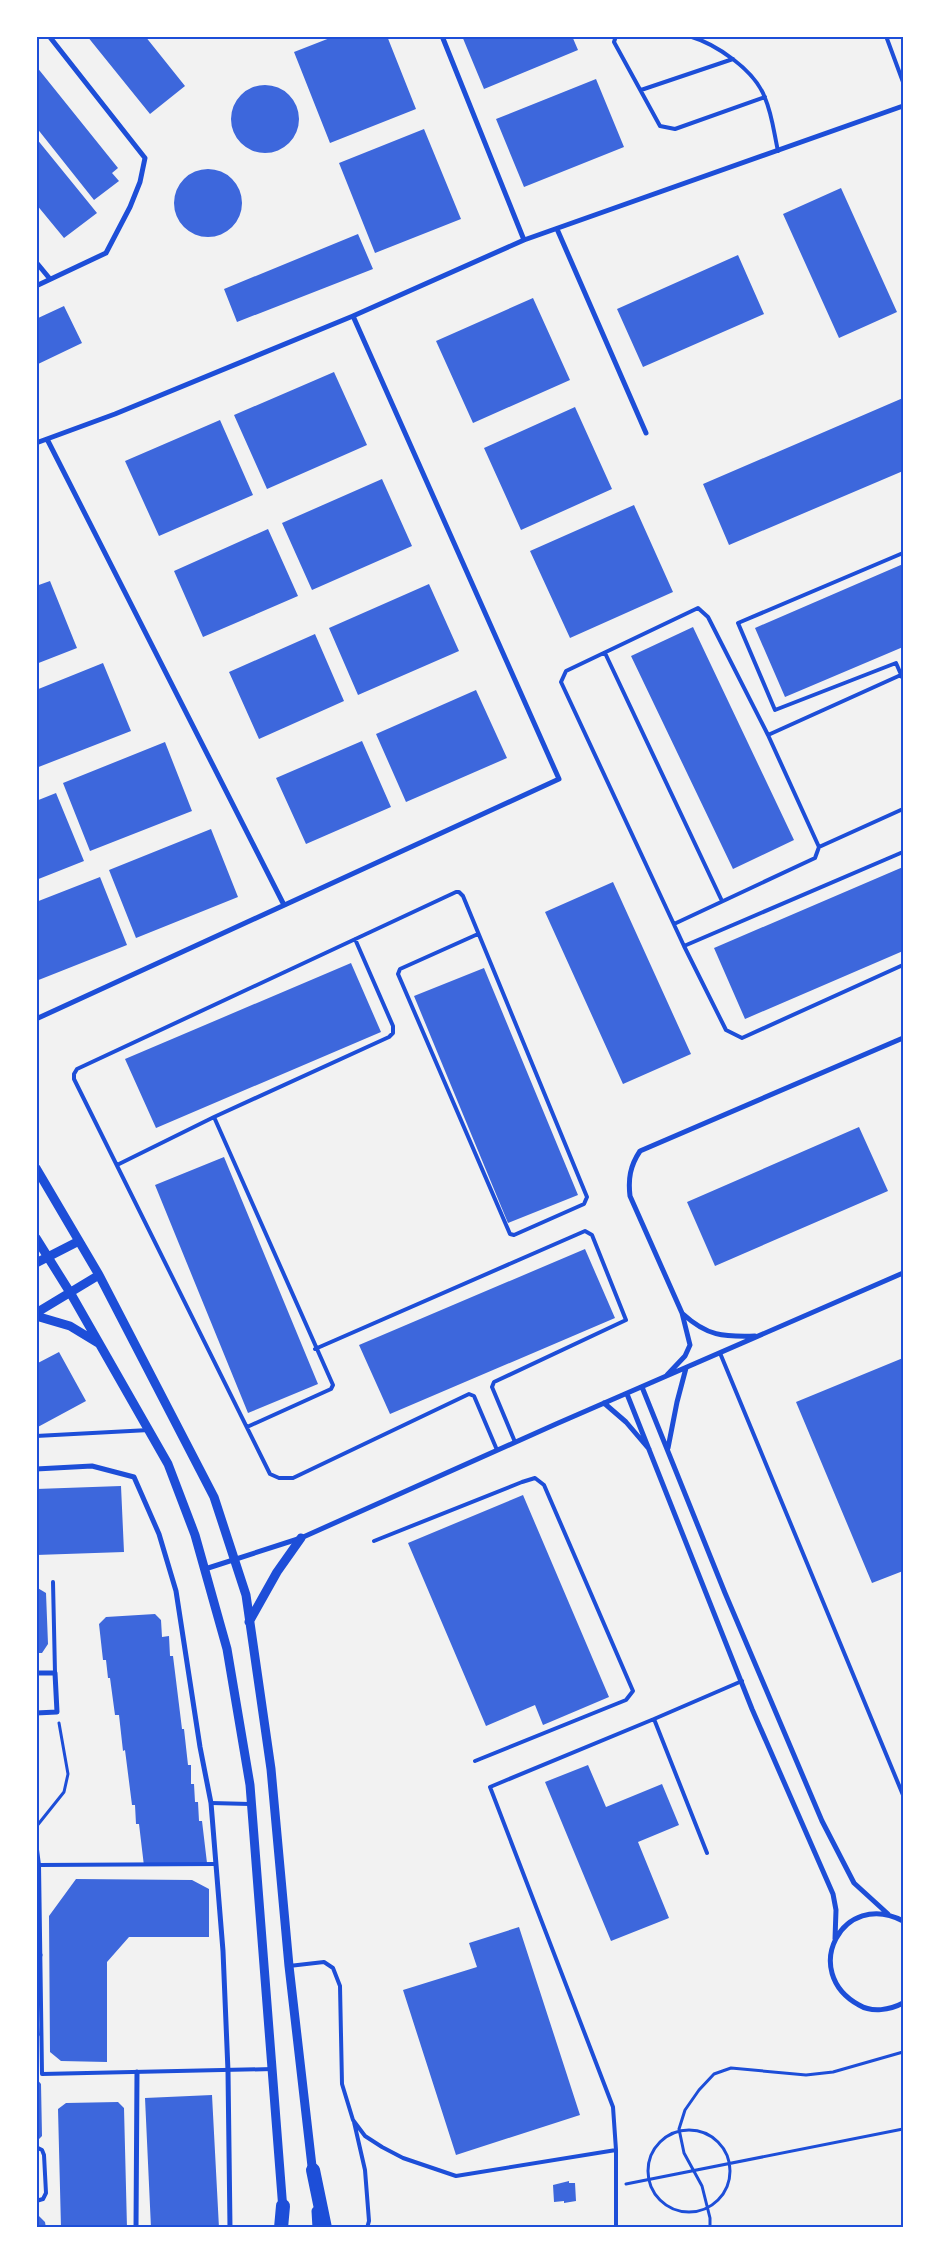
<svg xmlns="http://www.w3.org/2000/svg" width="939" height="2264" font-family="Ubuntu,sans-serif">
<rect width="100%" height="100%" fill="#f2f2f2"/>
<path fill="#3d67dc" d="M87 36H145L185 86 150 114Z
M335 36H387L416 109 330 143 294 52Z
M462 36H572L578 50 484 89Z
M36 66 118 168 112 173 119 181 94 200 36 127Z
M596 79 624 147 524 187 496 119Z
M231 119a34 34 0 1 1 68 0a34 34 0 1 1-68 0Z
M424 129 461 219 375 253 339 163Z
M36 138 97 213 64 238 36 204Z
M174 203a34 34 0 1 1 68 0a34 34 0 1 1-68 0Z
M841 188 897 312 839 338 783 214Z
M358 234 373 269 237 322 224 289Z
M738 255 764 314 643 367 617 309Z
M533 298 570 380 473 423 436 341Z
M64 306 82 343 36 365V319Z
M334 372 367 445 267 489 234 415Z
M903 398V471L729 545 703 484Z
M575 407 612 489 521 530 484 448Z
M220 420 253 495 159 536 125 461Z
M382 479 412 546 312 590 282 523Z
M634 505 673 592 570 638 530 551Z
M268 529 298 596 203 637 174 571Z
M903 564V647L785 697 755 628Z
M50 581 77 648 36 664V586Z
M429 584 459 651 358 695 329 628Z
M693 627 794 840 733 869 631 656Z
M315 634 344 701 259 739 229 672Z
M103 663 131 731 36 768V690Z
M476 690 507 758 406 802 376 734Z
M362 741 391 807 306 844 276 778Z
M165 742 192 811 90 851 63 783Z
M56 793 84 861 36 880V801Z
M211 829 238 897 136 938 109 870Z
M903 867V951L745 1019 714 948Z
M100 877 127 945 36 981V902Z
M613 882 691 1054 623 1084 545 912Z
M351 963 381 1032 156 1128 125 1059Z
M484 968 578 1195 508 1223 414 996Z
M859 1127 888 1191 715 1266 687 1202Z
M224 1157 318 1384 248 1413 155 1185Z
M585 1249 615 1318 390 1414 359 1345Z
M59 1352 86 1401 36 1428V1364Z
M903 1358V1571L872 1583 796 1402Z
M121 1486 124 1552 36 1555V1489Z
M523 1495 609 1697 543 1725 535 1705 486 1726 408 1543Z
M36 1587 46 1593 48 1644 42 1653H36Z
M155 1614 161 1620 162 1637 169 1636 170 1656H173L182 1729H184L188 1765H191V1784H194L195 1802H198L199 1821H202L207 1863 144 1866 139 1824H136L135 1805H132L125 1750 123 1751 119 1715H115L110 1678H108L106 1660H103L99 1624 106 1617Z
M588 1765 606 1807 662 1784 679 1825 638 1842 669 1918 611 1941 545 1782Z
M76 1879 192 1880 209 1889V1937H129L107 1962V2062L61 2061 50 2052 49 1916Z
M519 1927 580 2115 456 2155 403 1990 477 1967 469 1943Z
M36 1993 40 2035 36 2041Z
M36 2078 41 2084 42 2136 36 2142Z
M212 2095 219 2228H151L145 2098Z
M118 2102 124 2108 127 2228H61L58 2109 66 2103Z
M569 2181V2183H575L576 2201 564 2203V2201L554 2202 553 2185Z
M36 2213 45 2222 46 2228H36Z"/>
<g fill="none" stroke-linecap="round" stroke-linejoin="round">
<path stroke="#1d4ed8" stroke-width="3" d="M36 1827 64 1792 68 1774 59 1723
M648 2171a41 41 0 1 1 82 0a41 41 0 1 1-82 0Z
M626 2184 903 2129
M710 2228V2218L702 2186 684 2153 679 2129 685 2110 699 2090 714 2074 731 2068 806 2075 833 2072 903 2052"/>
<path stroke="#1d4ed8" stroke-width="4" d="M616 36 614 42 660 126 675 129 765 97
M689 36C716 44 755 70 765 98 772 114 774 133 778 151
M886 36 903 82
M641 90 733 59
M903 553 738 623 775 710 896 663 903 679
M605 653 722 901
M768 735 903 674
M819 847 903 809
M903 852 684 946 726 1030 742 1038 903 965
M674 924 815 858 819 847 768 735 708 617 698 608 566 671 561 682 684 946
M478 934 400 969 398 974 510 1234 514 1235 584 1204 587 1197 463 896 459 892H456L77 1069 74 1074V1079L270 1474 279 1478H293L469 1394 474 1396 497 1450
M214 1117 333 1385 331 1389 247 1427
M117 1165 214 1117 389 1037 393 1033V1026L355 939
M315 1349 585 1231 592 1235 626 1320 494 1382 492 1387 515 1442
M720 1353 903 1795
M36 1436 149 1430
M374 1541 522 1482 535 1478 544 1485 633 1691 626 1700 475 1761
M53 1582 55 1673
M654 1719 742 1681
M211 1803 250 1804
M36 1842 39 1865 42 2074 273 2069
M39 1865 216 1864
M289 1966 324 1962 333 1968 340 1986 342 2084 353 2120 365 2136 382 2147 403 2158 456 2176 616 2150
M354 2122 365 2170 369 2221 367 2228
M36 2147 42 2150 44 2155 46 2193 43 2199 36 2201
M616 2228V2150L613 2107 490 1787 654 1719 707 1853"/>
<path stroke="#1d4ed8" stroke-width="5" d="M442 36 524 240
M557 229 646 433
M36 262 50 279
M36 286 106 253 130 207 140 182 145 158 49 36
M47 439 284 905
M36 443 115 414 353 316 524 240 903 106
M36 1019 559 779 353 316
M683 1314C707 1336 723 1337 755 1336
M667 1375 685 1356 690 1345 682 1313 630 1196C628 1179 630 1166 640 1151L903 1038
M642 1387 725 1593 822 1821 854 1883 888 1914
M627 1394 752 1709 833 1894 836 1910 835 1939
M604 1403 626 1422 649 1449
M668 1448 677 1402 686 1368
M36 1469 92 1466 134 1477 159 1534 176 1591 200 1747 211 1803 223 1951 228 2071 230 2228
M205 1569 301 1538 556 1424 903 1273
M36 1673H55L57 1712 36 1713
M903 1921C843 1889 799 1972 859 2005 872 2013 890 2010 903 2003
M36 1955H40
M136 2228 137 2072"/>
<path stroke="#1d4ed8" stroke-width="9" d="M36 1168 99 1275 214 1497 246 1595 271 1769 289 1966 313 2175
M36 1238 71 1294 168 1464 195 1535 227 1649 250 1785 283 2210
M36 1263 79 1241
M36 1313 99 1275
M36 1316 70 1326 98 1343
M249 1622 277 1572 301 1538
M316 2211 317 2228"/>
<path stroke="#1d4ed8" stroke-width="14" d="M313 2170 325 2228
M281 2228 283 2206"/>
</g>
<rect width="939" height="2264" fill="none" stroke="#ffffff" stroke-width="75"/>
<rect x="38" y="38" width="864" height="2188" fill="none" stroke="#1d4ed8" stroke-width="2"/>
</svg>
